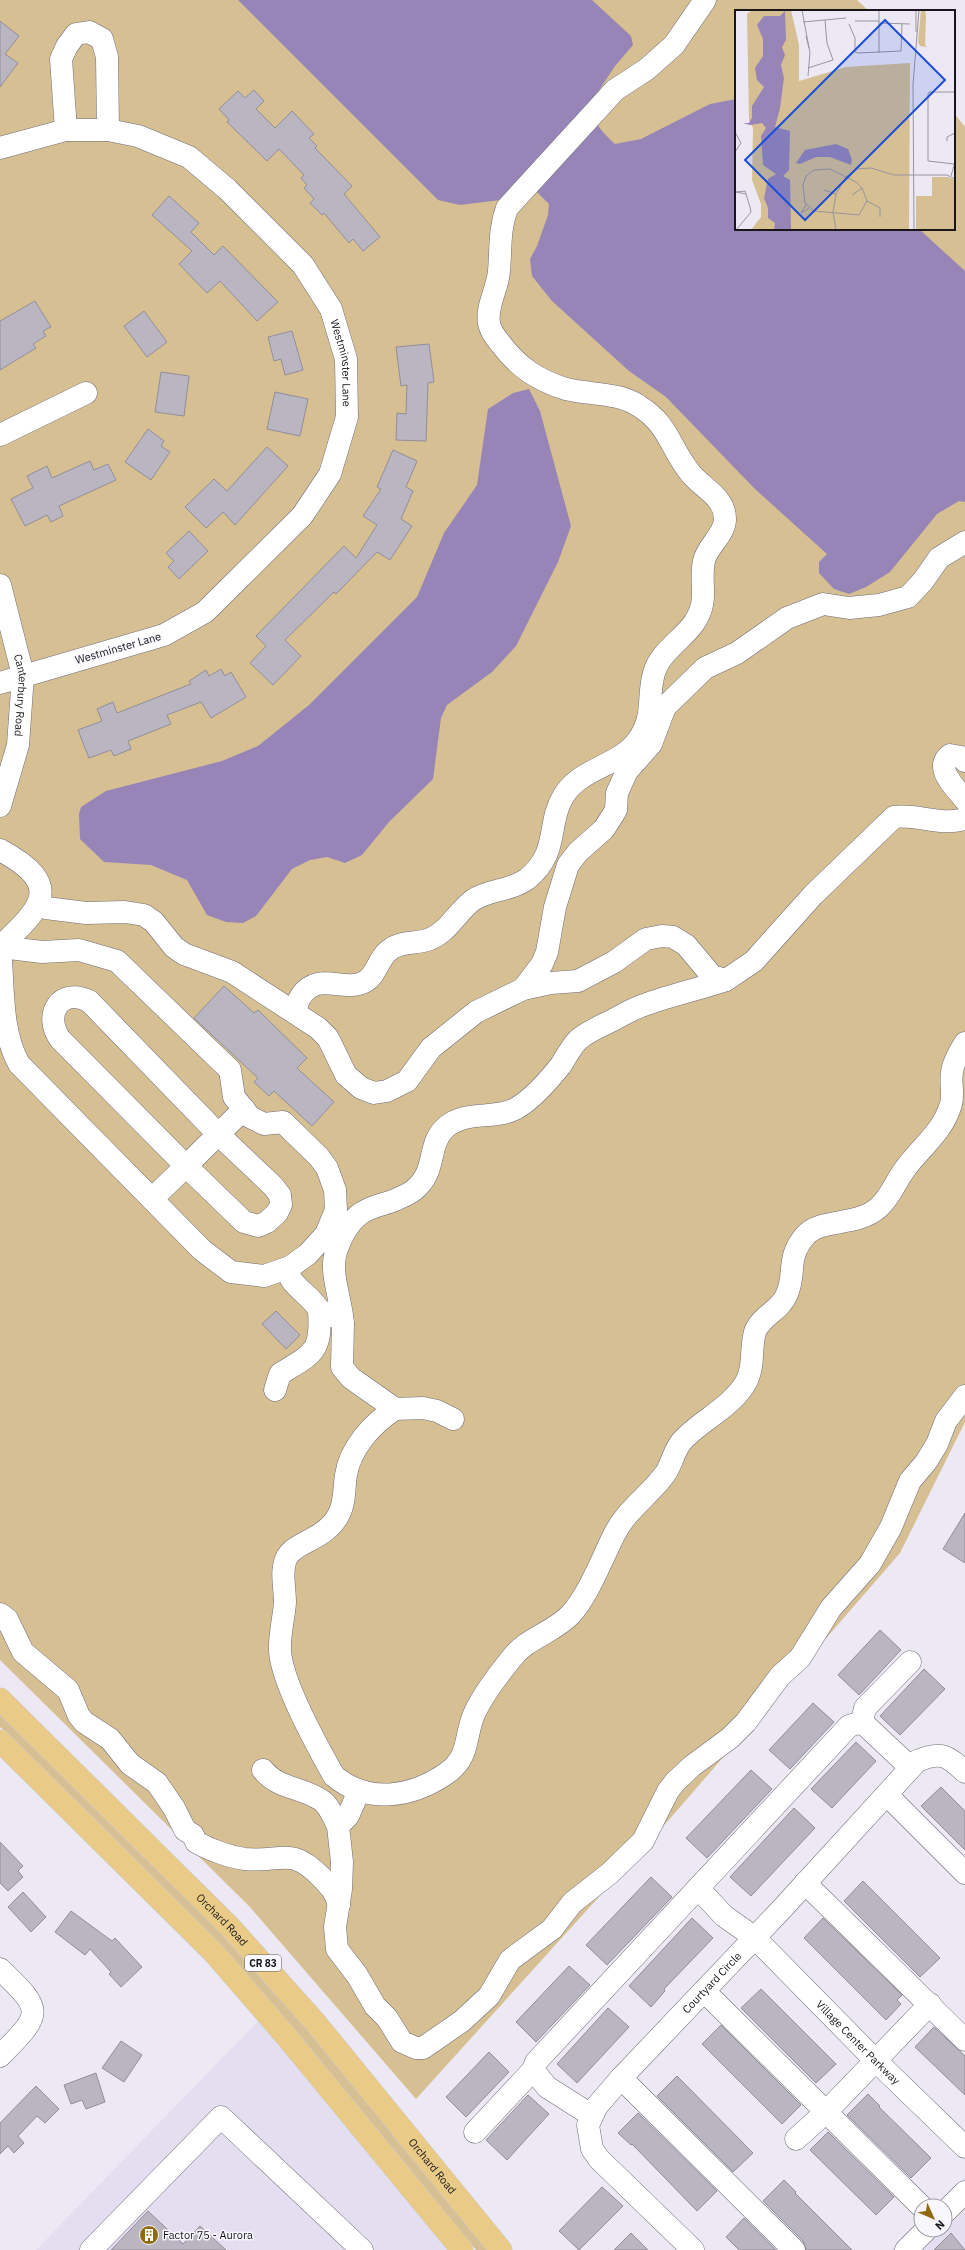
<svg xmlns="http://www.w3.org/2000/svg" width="965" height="2250" font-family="'IBM Plex Sans',sans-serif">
<rect width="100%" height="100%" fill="#ece9f4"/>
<path fill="#e4def1" d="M260 2019 450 2250H36Z
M965 2177V2250H891L921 2221V2230H945V2206H936Z"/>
<path fill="#d6bf93" d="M0 0H857L869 11H736V229H954V113L965 127V1422L900 1553 674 1814 416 2099 249 1906 0 1660Z
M0 1713 205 1916 301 2022 488 2250H476L301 2037 195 1919 0 1727Z"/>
<path fill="#9785b7" d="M238 0H592L631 36 633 45 615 66 590 104C595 124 600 130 615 144L641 139 710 104 736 99V229H919L965 271V502L959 501 937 514 890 572 866 587 849 594 834 589 819 573V562L827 554 755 489 666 397 629 371 552 301 532 276 530 259 537 246 548 215 549 204 536 191 500 200 460 205 438 200Z
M529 389 540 411 571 526 558 562 516 646 492 672 447 705 441 718 433 779 389 822 362 855 345 863 327 857 310 860 292 869 256 916 243 923 226 922 207 915 187 880 151 865 104 862 80 839 79 814 81 807 106 791 222 761 258 746 309 705 417 597 444 533 477 485 488 409 513 393Z"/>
<path fill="#bab6c1" stroke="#928e99" d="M0 21 19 36 5 54 18 63 0 87Z
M254 90 264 101 256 109 275 128 292 111 314 134 309 138 317 146 315 148 352 186 344 194 380 237 363 251 353 239 349 243 324 213 322 215 310 203 314 199 304 188 307 185 301 178 304 175 279 149 267 161 227 122 229 120 219 109 238 91 245 98Z
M169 196 199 223 191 232 214 255 223 246 278 302 257 321 220 281 207 293 179 264 192 251 152 215Z
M35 301 51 327 43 331 46 336 33 344 36 348 0 370V321Z
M144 311 167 342 147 357 124 326Z
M292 331 303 370 285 375 281 359 274 361 268 337Z
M429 344 434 382 428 383 426 441 396 440 397 413 406 414 407 385 401 386 396 347Z
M161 372 189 376 184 416 155 412Z
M275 392 308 399 300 436 267 429Z
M148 429 164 441 161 446 170 452 151 480 125 462Z
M267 447 288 466 235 525 223 512 206 528 185 507 214 479 227 491Z
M393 450 417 461 406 487 413 491 401 519 412 526 390 560 377 552 336 594 334 592 285 640 301 656 273 685 250 663 266 646 256 636 344 546 356 558 377 525 363 516 381 489 377 487Z
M90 461 94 470 108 464 116 480 59 506 63 516 51 522 47 515 25 526 11 499 33 488 27 476 47 466 52 478Z
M189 531 208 551 179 579 168 567 174 561 166 553Z
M221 669 225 676 231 672 246 697 211 718 201 702 167 715 171 724 128 741 131 749 114 756 111 750 89 758 78 730 102 721 97 709 113 702 117 713 191 684 189 681 206 670 209 676Z
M224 986 254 1013 258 1010 307 1058 297 1068 334 1102 312 1126 274 1091 269 1096 254 1082 258 1078 194 1018Z
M276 1311 300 1335 286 1349 262 1324Z
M965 1513V1563L943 1549Z
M880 1630 901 1650 859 1695 838 1675Z
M924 1669 945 1689 900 1735 880 1716Z
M813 1703 834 1722 790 1769 769 1750Z
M856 1742 876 1761 832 1808 811 1789Z
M751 1770 772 1789 707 1858 686 1838Z
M941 1787 965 1811V1850L921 1806Z
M794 1808 815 1828 751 1896 730 1877Z
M0 1842 23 1866 18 1871 23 1877 8 1891 0 1883Z
M651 1877 672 1897 607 1965 586 1945Z
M863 1881 940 1958 920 1977 844 1901Z
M23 1892 46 1917 31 1932 8 1907Z
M71 1911 112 1941 115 1938 142 1967 121 1987 109 1974 111 1972 90 1949 85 1955 55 1932Z
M692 1918 713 1938 664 1989 665 1991 651 2007 629 1986Z
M823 1918 902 1995 897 2000 901 2004 886 2020 804 1938Z
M569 1966 590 1985 536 2042 516 2022Z
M761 1989 836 2064 816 2083 741 2008Z
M608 2008 629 2027 577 2083 557 2064Z
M721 2025 801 2105 782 2124 702 2044Z
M934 2027 965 2056V2095L915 2047Z
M121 2041 142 2055 124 2082 102 2068Z
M489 2052 509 2072 466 2117 446 2097Z
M96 2073 105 2102 86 2109 82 2100 71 2104 64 2085Z
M677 2076 753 2153 733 2172 657 2096Z
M36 2086 59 2109 45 2123 37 2116 18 2136 24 2143 14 2153 8 2146 0 2154V2123Z
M868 2094 880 2106 879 2107 931 2158 911 2178 847 2115Z
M528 2095 549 2114 507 2160 486 2140Z
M638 2113 717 2191 697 2211 632 2144 631 2145 618 2133Z
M828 2132 894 2197 876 2215 810 2150Z
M784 2180 796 2192 795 2193 852 2250H806L803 2241 763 2201Z
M602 2187 623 2206 579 2250 559 2231Z
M148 2211 183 2244 200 2226 226 2250H111Z
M744 2218 776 2250H739L726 2237Z
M631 2233 648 2250H614Z
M951 2233 965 2250H934Z"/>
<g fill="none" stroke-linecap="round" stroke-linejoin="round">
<defs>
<g id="minor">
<path d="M66 130 61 59 67 46 76 34 89 32 102 39 107 57 108 130"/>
<path id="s1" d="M0 148 66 130H108L138 136 189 157 227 189 303 265 331 309 346 359 347 417 330 474 302 516 205 612 164 635 0 683"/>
<path d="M0 435 86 393"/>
<path id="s2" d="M0 585 23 675 18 745 0 806"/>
<path d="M965 761 961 757 950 755C933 768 956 788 965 800"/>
<path d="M0 850C65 885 42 907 0 947"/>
<path d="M39 905 46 908 86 913 125 912 144 915 154 922 174 947 184 954 232 972 318 1028 328 1038 346 1075 361 1088 374 1093 387 1091 407 1081 431 1048 476 1012 523 989 551 983 578 981 614 962 646 939 662 936 673 937 686 945 712 976 726 980"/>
<path d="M0 947 42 952 79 950 117 961 230 1070 234 1097 250 1117 264 1124 283 1122 319 1157 327 1168 335 1190 336 1210 326 1234 308 1254 290 1267 264 1276 231 1272 202 1250 19 1064C0 1029 4 987 0 948"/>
<path d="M523 989 542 964 547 952 555 907 568 865 578 852 604 829 616 810 617 793 627 771 651 744 665 707 705 668 737 653 787 618 823 604 849 608 879 605 908 597 923 581 939 558 965 542"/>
<path d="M294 1012C297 1007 298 1000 301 996 318 970 345 994 366 981 377 974 379 956 391 949 401 941 418 944 430 939 448 932 458 911 473 900 490 889 511 891 527 879 560 853 546 824 564 795 582 767 620 766 638 740 655 717 647 697 654 673 660 652 682 640 694 623 710 599 699 584 704 561 707 546 724 536 725 520 726 496 699 487 688 470 669 445 668 424 639 406 618 392 590 395 566 389 537 380 518 367 500 343 495 337 490 330 489 323 486 306 498 288 499 271 501 249 499 229 507 208L615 90 647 69 674 45 705 0"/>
<path d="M152 1199 186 1166 244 1222 258 1226 267 1222 277 1213 281 1205 280 1195 273 1186 218 1134 89 1001C60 987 43 1015 60 1039L186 1166 244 1109"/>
<path d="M290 1277C295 1289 312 1296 319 1310"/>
<path d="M343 1324C342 1302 329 1272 336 1252 341 1236 351 1217 367 1210 376 1205 386 1204 395 1200 402 1197 409 1194 414 1190 438 1171 426 1145 446 1127 466 1110 493 1120 515 1109 532 1100 549 1080 561 1065 566 1057 571 1047 578 1040 587 1032 599 1027 609 1022 621 1016 632 1009 644 1005 671 995 699 989 726 980L754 961 813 895 894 817C918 814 940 826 965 819"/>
<path d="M275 1390 280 1374C313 1353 322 1353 319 1310L338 1318 343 1324 342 1367 351 1378 395 1409 423 1408 437 1411 453 1419"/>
<path d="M395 1409C373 1423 350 1448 346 1475 344 1487 345 1503 339 1514 326 1540 296 1541 287 1557 280 1570 285 1588 285 1602 284 1618 279 1635 280 1651 282 1683 317 1746 334 1776 368 1804 411 1798 447 1773 471 1756 464 1735 475 1712 484 1693 498 1675 511 1659 526 1638 553 1633 570 1615 588 1596 602 1559 614 1535 626 1510 649 1496 665 1474 672 1464 674 1450 682 1441 701 1420 729 1409 745 1384 755 1367 750 1349 755 1332 760 1317 780 1310 786 1296 797 1275 785 1259 805 1236 820 1218 856 1227 878 1208 891 1197 895 1182 905 1169 921 1147 943 1132 951 1104 954 1094 950 1083 952 1072 953 1063 960 1051 965 1043"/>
<path d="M0 1614 7 1619 23 1652 68 1690 79 1716 84 1722 110 1739 130 1764 157 1783 174 1808 185 1830 193 1835 196 1842C210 1850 230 1857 245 1859 282 1863 290 1845 321 1877 330 1886 336 1893 339 1905"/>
<path d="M862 1722 865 1708 910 1662"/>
<path d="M263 1770C278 1789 302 1787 321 1800 329 1805 333 1817 338 1826"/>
<path d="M359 1791 348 1816 338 1826 342 1862 341 1889 335 1927 337 1949 357 1975 375 2006 387 2018 402 2042 416 2048H423L462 2021 489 1996 510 1960 552 1929 572 1903 610 1873 643 1841 668 1791 675 1782 692 1766 730 1738 746 1722 780 1676 800 1658 831 1608 870 1564 891 1527 910 1481 926 1462 937 1444 946 1421 965 1396"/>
<path d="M887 1795 965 1873"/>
<path d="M805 1883 965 2040"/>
<path id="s3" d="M698 1888 724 1916 754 1937 875 2060 965 2147"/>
<path d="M0 1969C44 2011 43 2013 0 2056"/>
<path d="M704 1991 921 2206"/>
<path d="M621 2078 794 2250"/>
<path d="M591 2115 547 2087 533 2070 536 2062 849 1726 862 1722 910 1767"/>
<path d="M475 2132 533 2070"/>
<path d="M796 2139 826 2112 930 2004"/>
<path d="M945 2212 965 2192"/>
<path d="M91 2250 221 2117 362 2250"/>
<path id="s4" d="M693 2250 599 2159 592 2149 588 2125 597 2106 621 2078 779 1912 917 1761C941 1751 947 1755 965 1772"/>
<path d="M906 2250 926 2230"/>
</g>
<g id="major">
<path id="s5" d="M0 1699 231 1928 315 2022 501 2250"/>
<path d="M0 1741 214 1953 285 2035 462 2250"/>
</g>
</defs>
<use href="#minor" stroke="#6f6c76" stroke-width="23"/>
<use href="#major" stroke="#cccccd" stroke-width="23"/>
<use href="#minor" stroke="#fff" stroke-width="22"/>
<use href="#major" stroke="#e9cb87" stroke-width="22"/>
</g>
<defs>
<symbol id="building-disc" viewBox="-11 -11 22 22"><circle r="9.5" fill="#8f6a0f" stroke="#f9f7fe"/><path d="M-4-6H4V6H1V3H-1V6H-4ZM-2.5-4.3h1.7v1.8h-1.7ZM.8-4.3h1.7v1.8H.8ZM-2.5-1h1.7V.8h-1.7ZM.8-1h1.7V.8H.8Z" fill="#fff"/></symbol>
</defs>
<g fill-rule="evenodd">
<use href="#building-disc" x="138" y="2224" width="22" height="22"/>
</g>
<g text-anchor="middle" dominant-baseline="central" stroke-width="3" stroke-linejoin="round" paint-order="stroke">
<rect fill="#f9f7fe" stroke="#5c5a5e" stroke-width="1" x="245" y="1955" width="36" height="16" rx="3"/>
<g font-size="10" font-weight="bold" fill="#18161a">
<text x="263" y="1963">CR 83</text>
</g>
<g font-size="11" fill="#18161a" stroke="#f9f7fe">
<text stroke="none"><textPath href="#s1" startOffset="461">Westminster Lane</textPath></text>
<text transform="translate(118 648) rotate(-16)">Westminster Lane</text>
<text stroke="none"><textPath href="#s2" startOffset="113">Canterbury Road</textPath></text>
<text stroke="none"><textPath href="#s5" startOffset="313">Orchard Road</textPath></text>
<text stroke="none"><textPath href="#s4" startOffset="357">Courtyard Circle</textPath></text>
<text stroke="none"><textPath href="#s3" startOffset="223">Village Center Parkway</textPath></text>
<text stroke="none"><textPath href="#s5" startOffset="637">Orchard Road</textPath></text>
</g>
<g font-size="11" fill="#18161a" stroke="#f9f7fe" text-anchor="start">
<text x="163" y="2235">Factor 75 - Aurora</text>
</g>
</g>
<g transform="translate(735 10)">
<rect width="220" height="220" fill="#ece9f4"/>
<path d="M17 0H56L64 35V71L111 57 175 53 174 220H16L26 207V194L17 170 18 118 14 110 12 4ZM186 0H190L191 6 190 35 192 37 185 36 183 32ZM197 167H213L220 170V220H181V186H197Z" fill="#d6bf93"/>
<path d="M50 1 51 30 47 37 50 45 46 55 49 68 45 98 40 117 55 121 54 160 48 166 55 170 56 217V220H39L40 213 33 208V198L29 188 33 169 41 164 28 155 26 126 31 118 27 113 15 115 8 113H14L17 108V96L29 77 22 70 20 58 28 46V29L22 15 29 6H45ZM101 134 113 139 117 150 116 155 95 147H81L65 154 61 153 70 140Z" fill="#9785b7"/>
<path fill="none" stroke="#97959d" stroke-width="1" d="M67 0 74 38M144 0V43M120 11H144M68 12 111 8M144 13 175 14M114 14 120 28V42L123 43 166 41 167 14M181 22V0M71 26 75 42 73 66M0 49V117M73 58 98 50 92 33 90 10M0 122 6 133 0 142M212 131V127L220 123M219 154 193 151V84L194 82H220M95 159 121 172 127 178 132 191 124 205 79 201 70 193 68 175 71 166 79 160ZM216 166 220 152M89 180 101 184M117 185 127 178M132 191 145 198V207M71 195 66 203 74 198M1 220 16 202 15 197 11 184 10 181 1 182 11 184M101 220 98 202 101 184 111 167 121 159 136 158 159 165H212L220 169M179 220 178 75 184 0"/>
<path fill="#1d4ed8" fill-opacity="0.15" stroke="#1d4ed8" stroke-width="2" d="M150 10 210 70 70 210 10 150Z"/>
<rect width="220" height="220" fill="none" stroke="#18161a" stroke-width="2"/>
</g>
<g transform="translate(933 2218) rotate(135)"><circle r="19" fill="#f9f7fe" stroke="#9f9da3"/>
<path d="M0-3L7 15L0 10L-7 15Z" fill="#8f6a0f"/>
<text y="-6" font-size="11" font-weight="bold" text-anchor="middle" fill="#18161a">N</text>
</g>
</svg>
